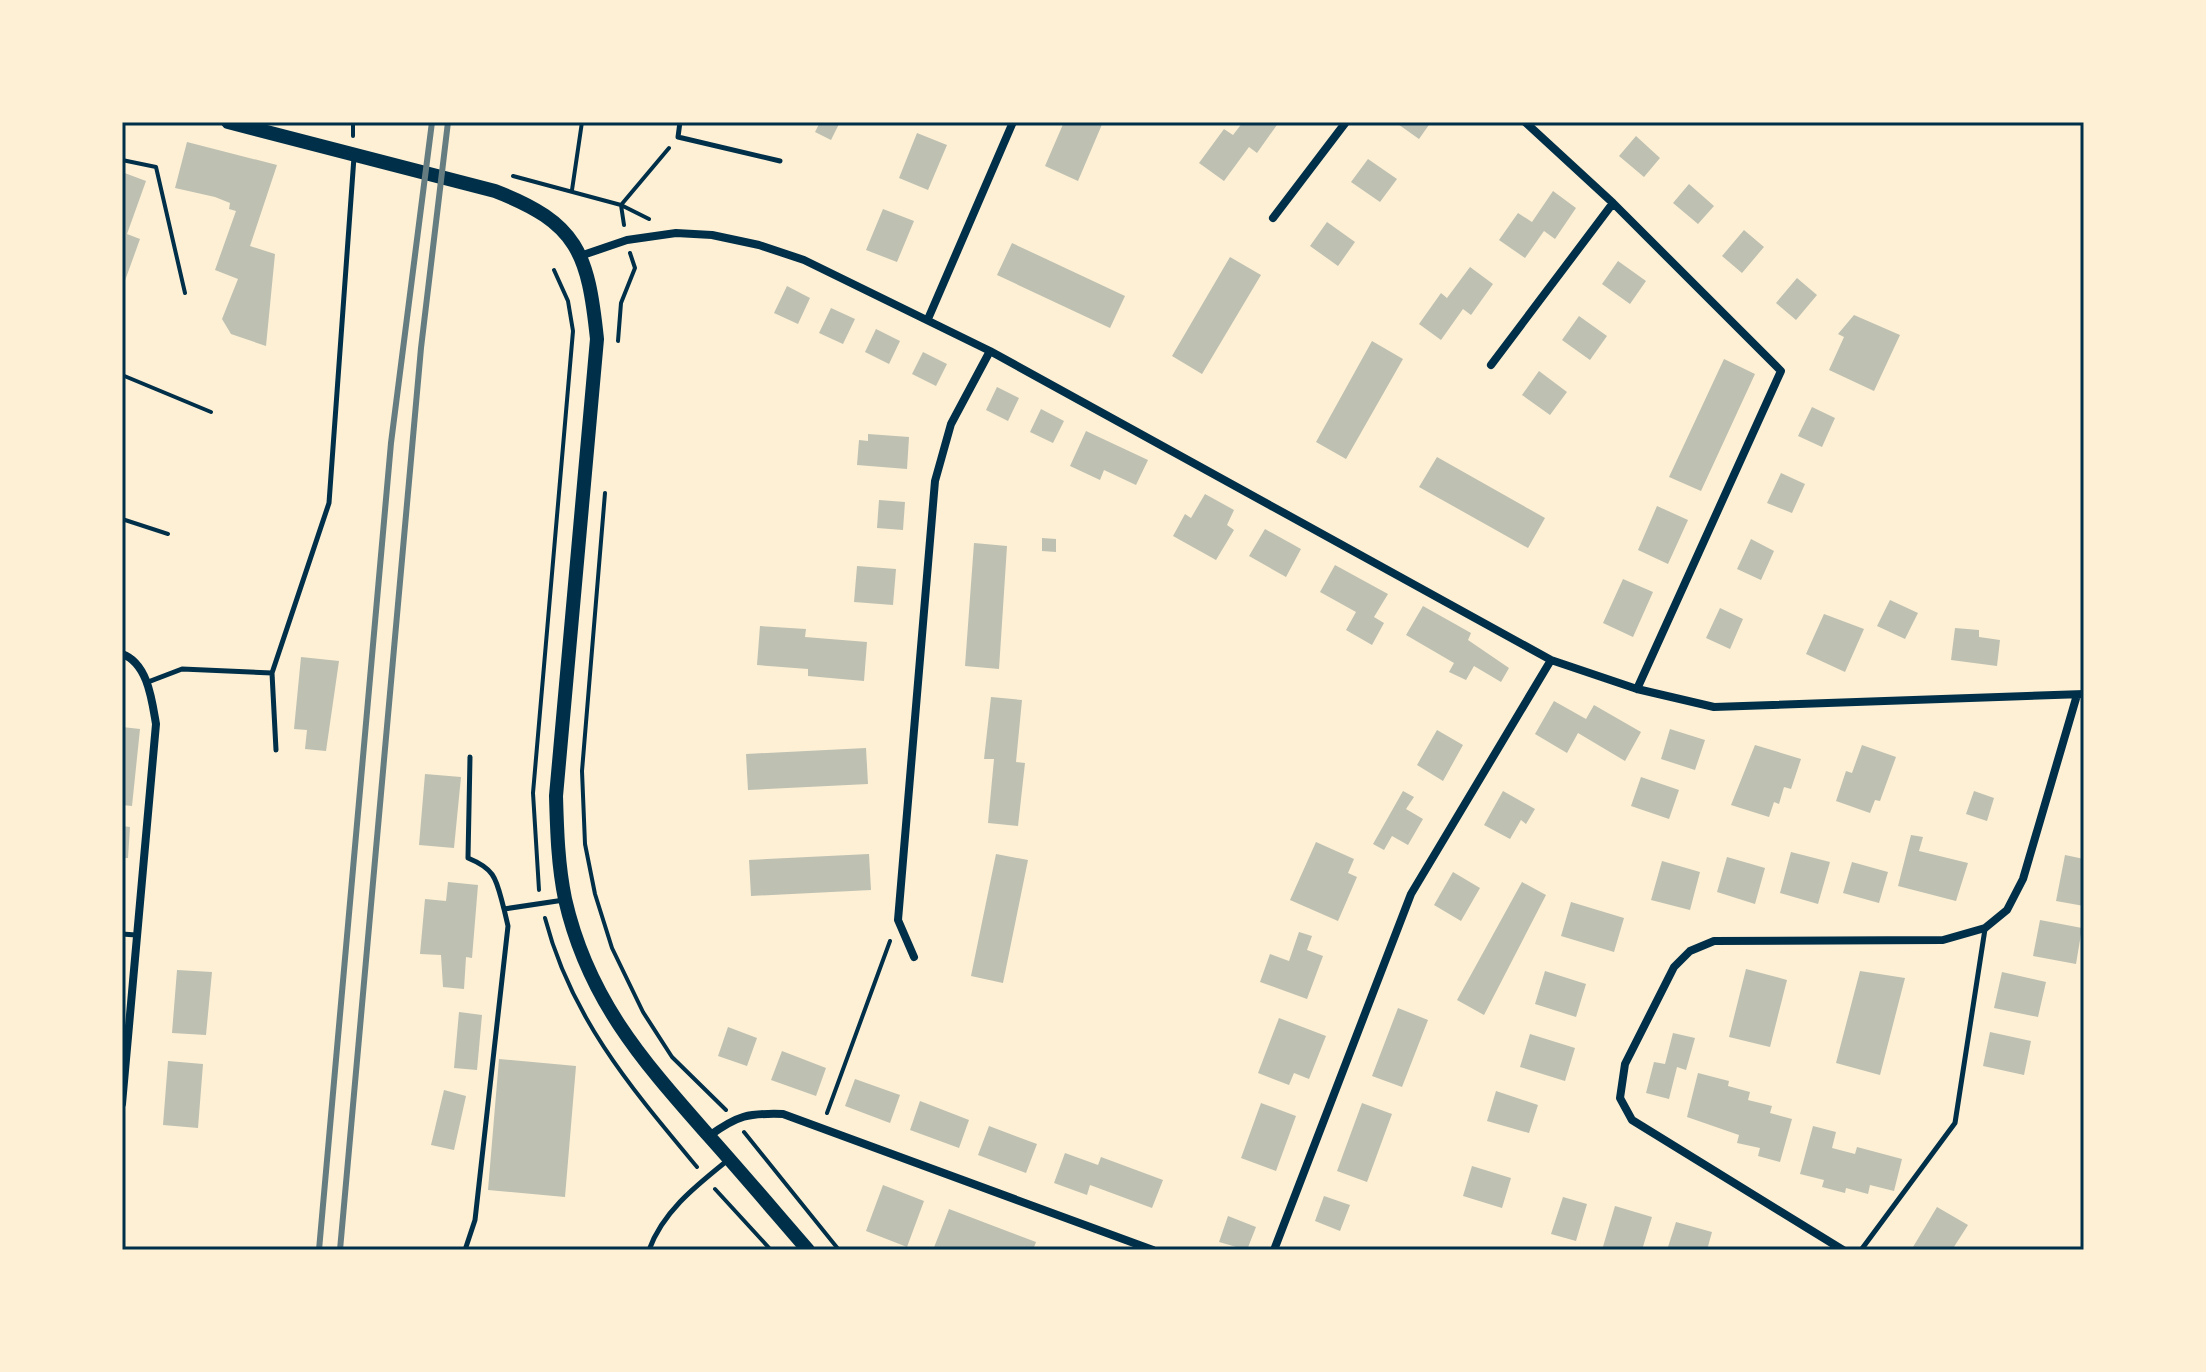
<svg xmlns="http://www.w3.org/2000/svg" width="2206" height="1372" font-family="Mulish,sans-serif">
<rect width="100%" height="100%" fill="#fdf0d5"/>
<path fill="#bec0b2" d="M820 122H840L831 140 815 132Z
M1064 122H1103L1078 181 1045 166Z
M1243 122H1279L1257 153 1249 147 1224 181 1199 163 1224 129 1233 135Z
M1395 122H1431L1419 139Z
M917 133 947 145 928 190 899 178Z
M1636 136 1660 158 1644 177 1619 156Z
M187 142 277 165 250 246 275 254 266 346 231 334 222 319 238 279 215 270 236 211 229 209 230 203 215 197 175 188Z
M1368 159 1397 179 1380 202 1351 182Z
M122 172 146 181 127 234 140 239 122 289Z
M1689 184 1714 206 1698 224 1673 203Z
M1553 191 1576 208 1555 239 1544 231 1525 258 1499 240 1518 213 1532 222Z
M883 209 914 221 897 262 866 250Z
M1327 222 1355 242 1338 266 1310 246Z
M1744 230 1764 247 1742 273 1722 256Z
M1012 243 1125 296 1110 328 997 275Z
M1230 257 1261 275 1202 374 1172 356Z
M1618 261 1646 281 1630 304 1602 284Z
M1470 267 1493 284 1471 315 1463 309 1441 340 1419 324 1441 293 1447 298Z
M1797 278 1817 295 1796 320 1776 303Z
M787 286 810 298 798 324 774 313Z
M831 308 855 319 843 344 819 333Z
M1854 315 1900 335 1874 391 1829 370 1844 337 1838 334Z
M1579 316 1607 336 1590 360 1562 340Z
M876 329 900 341 889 364 865 352Z
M1372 341 1403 359 1346 459 1316 442Z
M923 352 947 364 936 386 912 374Z
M1724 359 1755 374 1701 491 1669 477Z
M1539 371 1567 392 1550 415 1522 395Z
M997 387 1019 398 1008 421 986 410Z
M1812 407 1835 418 1822 447 1798 436Z
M1041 409 1064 421 1053 443 1030 432Z
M1086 431 1148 460 1136 485 1104 470 1100 480 1070 466Z
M868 434 909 437 907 469 857 465 859 440 868 441Z
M1437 457 1545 518 1528 548 1419 487Z
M1781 473 1805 484 1792 513 1767 503Z
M1205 494 1234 510 1227 525 1234 530 1216 560 1173 536 1185 514 1191 518Z
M879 500 905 502 903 530 877 528Z
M1657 506 1688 520 1668 564 1638 550Z
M1265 529 1301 549 1286 577 1249 556Z
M1042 538 1056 539V552L1042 551Z
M1751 539 1774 551 1761 580 1737 569Z
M974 543 1007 546 999 669 965 666Z
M1335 565 1388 594 1374 617 1384 623 1372 645 1346 630 1356 612 1320 592Z
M857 566 896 569 893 605 854 602Z
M1623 579 1653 592 1633 637 1603 623Z
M1890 600 1918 613 1905 639 1877 626Z
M1423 606 1471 633 1468 640 1509 668 1501 682 1474 666 1466 680 1449 672 1454 663 1406 635Z
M1720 608 1743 619 1730 649 1706 638Z
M1824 614 1864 629 1845 672 1806 654Z
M760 626 806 629 805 637 867 642 864 681 808 676V669L757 665Z
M1955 628 1979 630V637L2000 640 1997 666 1951 660Z
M301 657 339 661 326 751 305 749 307 730 294 729Z
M991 697 1022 700 1016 762 1025 763 1018 826 988 823 994 759H984Z
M1554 701 1586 719 1594 705 1641 732 1625 761 1578 733 1567 753 1535 734Z
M122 727 140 729 132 806 122 805Z
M1670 729 1705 740 1695 770 1661 759Z
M1437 730 1463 745 1443 781 1417 765Z
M1755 745 1801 759 1791 789 1784 787 1779 804 1774 802 1769 817 1731 805Z
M1862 745 1896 757 1880 801 1875 800 1870 813 1836 801 1846 771 1852 773Z
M866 748 868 784 748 790 746 754Z
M425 774 461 777 454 848 419 845Z
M1641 777 1679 790 1669 819 1631 806Z
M1403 791 1414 797 1406 809 1423 819 1408 845 1392 836 1384 850 1373 844Z
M1503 791 1535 809 1526 824 1521 820 1510 839 1484 825Z
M1974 791 1994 798 1987 821 1966 814Z
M122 826 130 827 128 858H122Z
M1911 835 1923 837 1919 851 1968 863 1956 901 1898 886Z
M1316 842 1354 859 1348 873 1357 877 1338 921 1290 900Z
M1791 852 1830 862 1818 904 1780 893Z
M869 854 871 890 751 896 749 860Z
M996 854 1028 860 1003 983 971 976Z
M2065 855 2084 859V906L2056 901Z
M1727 857 1765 868 1755 904 1717 892Z
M1662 861 1700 872 1690 910 1651 900Z
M1852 862 1888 872 1879 903 1843 893Z
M1453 872 1480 888 1461 921 1434 905Z
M448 882 478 885 472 958 466 957 464 989 443 987 441 955 420 954 425 899 446 901Z
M1522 882 1546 895 1484 1015 1457 1000Z
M1571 902 1624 918 1614 952 1561 936Z
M2040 920 2082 928 2076 964 2033 956Z
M1299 932 1312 936 1307 950 1323 956 1307 999 1260 982 1270 954 1289 961Z
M1746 969 1787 980 1770 1047 1729 1037Z
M177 970 212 972 206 1035 172 1033Z
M1545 971 1586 984 1576 1017 1535 1004Z
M1860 971 1905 978 1880 1075 1836 1063Z
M2002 972 2046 982 2038 1017 1994 1008Z
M1398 1008 1428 1020 1402 1087 1372 1076Z
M459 1012 482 1015 477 1070 454 1068Z
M1279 1018 1326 1036 1309 1079 1294 1073 1289 1085 1258 1073Z
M728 1027 757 1038 747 1066 718 1056Z
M1990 1032 2031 1041 2024 1075 1983 1066Z
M1673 1033 1695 1038 1686 1070 1677 1067 1669 1099 1646 1093 1654 1062 1665 1064Z
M1530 1034 1575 1048 1565 1081 1520 1067Z
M782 1051 826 1068 816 1096 771 1080Z
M499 1059 576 1066 565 1197 488 1190Z
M168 1061 203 1064 198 1128 163 1125Z
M1698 1073 1729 1081 1728 1086 1750 1092 1748 1100 1772 1106 1770 1113 1792 1119 1780 1162 1758 1156 1760 1148 1737 1143 1739 1135 1687 1117Z
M855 1079 900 1095 890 1123 845 1106Z
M444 1090 466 1096 454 1150 431 1145Z
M1496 1091 1538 1105 1529 1133 1487 1121Z
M920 1101 969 1120 959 1148 910 1130Z
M1261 1103 1296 1116 1276 1171 1241 1158Z
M1362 1103 1392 1114 1367 1182 1337 1171Z
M989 1126 1037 1144 1026 1173 978 1155Z
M1813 1126 1836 1132 1832 1148 1855 1154 1857 1147 1902 1159 1894 1191 1870 1185 1868 1194 1846 1188 1845 1193 1822 1187 1824 1180 1800 1174Z
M1065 1153 1098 1165 1101 1157 1163 1180 1152 1208 1090 1185 1087 1195 1054 1183Z
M1472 1166 1511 1178 1502 1208 1463 1196Z
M883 1185 924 1201 907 1247 866 1231Z
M1324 1196 1350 1205 1340 1231 1315 1221Z
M1563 1197 1587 1204 1576 1241 1551 1234Z
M1615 1206 1652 1217 1642 1250H1602Z
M1937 1207 1968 1225 1952 1250H1918L1913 1247Z
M949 1209 1036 1242 1033 1250H933Z
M1228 1216 1256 1227 1247 1250 1219 1242Z
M1676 1222 1712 1232 1707 1250H1667Z"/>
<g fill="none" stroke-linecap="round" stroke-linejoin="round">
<path stroke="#003049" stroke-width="4" d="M353 122V136
M122 160 156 167 185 293
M513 176 621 205 649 219
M572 190 582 122
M624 225 621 205 669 148
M618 341 621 303 635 268 630 253
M122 375 211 412
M605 493 582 771 585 844 595 894 612 948 643 1012 672 1057 726 1110
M122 519 168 534
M539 890 533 793 573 331 568 301 554 270
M545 918C571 1018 632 1089 697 1167
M827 1113 890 941
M744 1132 839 1250
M715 1189 771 1250"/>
<path stroke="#003049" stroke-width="5" d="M680 122 678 137 780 161
M272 673 276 750
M148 682 182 669 272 673 329 503 354 157
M470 757 468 858C497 870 496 880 504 909
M122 934 136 935
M465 1250 475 1220 508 926 504 909 564 900
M649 1250C663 1211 697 1185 728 1160
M1861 1250 1955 1123 1985 929"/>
<path stroke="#003049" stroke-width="8" d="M1525 122 1613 203 1781 371 1637 689
M1273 218 1346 122
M580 256 627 240 676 233 712 235 759 245 804 260 990 351 1551 660 1637 689 1714 707 2084 694
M928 319 1013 122
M1491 365 1613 203
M122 654C148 663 152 701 156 724L122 1104
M914 957 898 920 935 481 951 424 990 351
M709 1136C738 1115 748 1113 783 1114L1153 1250
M1274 1250 1411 894 1551 660
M1843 1250 1632 1120 1620 1098 1625 1064 1674 967 1690 951 1714 941 1943 940 1985 928 2007 910 2023 879 2077 695"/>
<path stroke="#003049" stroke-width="14" d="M228 122 495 191C578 223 588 253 597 339L556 796C557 831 558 865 565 899 588 1000 643 1061 708 1135 742 1173 775 1212 808 1250"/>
<path stroke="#657d81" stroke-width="6" d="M319 1250 391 443 432 122
M340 1250 421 348 448 122"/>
</g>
<rect width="2206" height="1372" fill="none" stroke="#fdf0d5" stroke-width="248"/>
<rect x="124" y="124" width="1958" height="1124" fill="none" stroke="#003049" stroke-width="3"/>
</svg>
